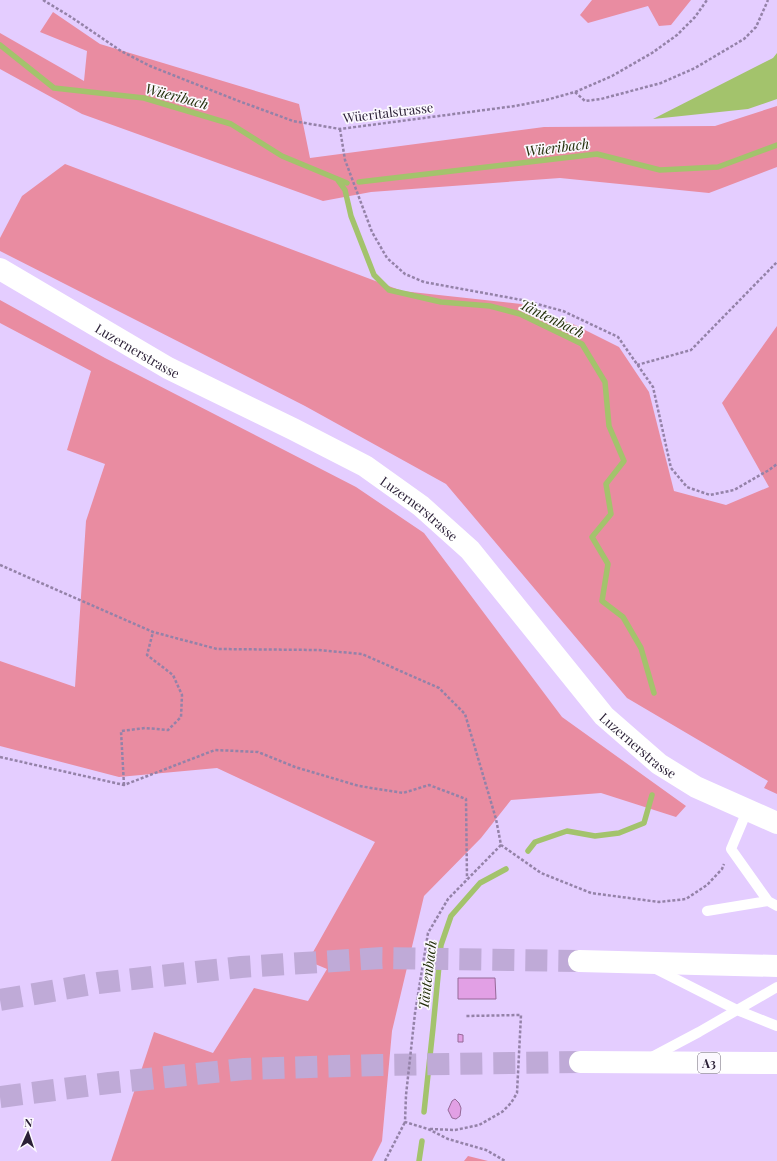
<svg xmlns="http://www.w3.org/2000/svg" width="777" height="1161" font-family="'Playfair Display',serif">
<rect width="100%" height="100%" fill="#e4cdff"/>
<path fill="#e98ca1" d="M592 0H691L671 25 659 26 648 6 588 23 580 15Z
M53 12 100 44 299 104 310 158 544 127 715 126 777 106V167L709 193 560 178 371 192 323 201 82 114 0 69V33L84 81 87 51 40 32Z
M65 164 402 291 521 304 575 325 619 347 649 392 674 491 726 505 769 487 722 403 777 326V794L764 788 768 781 627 698 446 484 305 406 0 251V238L22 196Z
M0 300 105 358 356 487 424 533 562 717 686 806 676 817 601 793 511 800 481 838 424 896 392 1031 382 1141 372 1161H111L154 1032 213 1053 254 988 308 1001 327 969 308 961 375 842 217 768 119 777 0 746V661L75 687 86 521 105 464 67 450 91 371 0 323Z
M468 1156 488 1161H464Z"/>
<path fill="#a3c36c" d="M777 53V99L748 109 653 119 773 58Z"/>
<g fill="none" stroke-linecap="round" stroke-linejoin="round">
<path stroke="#a3c36c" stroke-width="5.5" d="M0 45 54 88 144 98 231 124 282 156 347 183
M337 179 345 190 351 216 374 275 389 290 441 302 490 306 520 314 582 344 605 382 609 426 624 461 606 484 611 514 592 537 608 564 602 601 623 617 641 648 654 693
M359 182 597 154 660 170 718 167 777 145
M528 851 535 842 567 831 595 836 619 833 644 823 652 795
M424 1112 433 1028 441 945 451 916 480 883 506 869
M419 1161 422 1141"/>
</g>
<path fill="#e2a0e5" stroke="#966998" d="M458 978H495L496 999H458Z
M458 1034 463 1035V1042H458Z
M455 1099 459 1103 461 1108 460 1116 456 1119 452 1118 448 1110 452 1101Z"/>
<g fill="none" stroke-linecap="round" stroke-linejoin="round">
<path stroke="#bfaad7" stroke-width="22" stroke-dasharray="22 11" stroke-linecap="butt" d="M0 1000 98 983 241 967 382 958 579 961
M0 1097 109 1083 244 1069 379 1065 580 1062"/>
<path stroke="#9482a8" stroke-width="2.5" stroke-dasharray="3 2" stroke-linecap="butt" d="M43 0 71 17 121 51 150 66 236 100 293 121 340 129 515 106 546 100 575 92 612 76 652 53 677 35 695 17 707 0
M575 92 585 101 601 99 661 83 695 68 744 39 756 27 768 0
M340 129 345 160 372 232 387 258 405 274 424 282 522 300 563 311 618 337 653 387 671 468 687 487 710 495 734 490 769 470 777 464
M637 365 691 350 777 262
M0 565 153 632 217 649 318 650 362 654 439 688 465 714 496 819 501 845 541 873 591 893 659 902 686 899 707 885 722 869 724 864
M0 757 124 785 215 750 258 752 295 767 359 786 403 793 429 785 466 799 467 879
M124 785 121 731 145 728 168 730 181 717 182 695 173 675 147 655 153 632
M501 845 448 899 428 933 415 1013 406 1095 405 1122 428 1129 448 1139 486 1150 505 1161
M430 1129 455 1130 479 1125 502 1112 511 1103 517 1093 521 1015 466 1016
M385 1161 405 1122"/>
<path stroke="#fff" stroke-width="10" d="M747 811 731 849 768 901 777 906
M707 911 768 901
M654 968 737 1010 777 1026
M650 1058 699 1032 777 987"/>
<path stroke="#fff" stroke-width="22" id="s1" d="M0 269 168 368 293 429 365 466 421 506 470 550 604 716 659 764 696 787 777 823"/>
<path stroke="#fff" stroke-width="22" d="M579 961 777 966
M580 1062 777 1063"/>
</g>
<g text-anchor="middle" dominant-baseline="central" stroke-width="3.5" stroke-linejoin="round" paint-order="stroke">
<rect fill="#fbf8fe" stroke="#696173" stroke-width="1" x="698" y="1053" width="22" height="20" rx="3"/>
<g font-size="12" font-weight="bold" fill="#2b2037">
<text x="709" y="1063">A3</text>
</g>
<g font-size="13" fill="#2b2037" stroke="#fbf8fe">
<text transform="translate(388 112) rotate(-7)">Wüeritalstrasse</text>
<text stroke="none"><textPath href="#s1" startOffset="160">Luzernerstrasse</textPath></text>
<text stroke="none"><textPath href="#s1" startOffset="484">Luzernerstrasse</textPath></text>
<text stroke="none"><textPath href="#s1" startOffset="808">Luzernerstrasse</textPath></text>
</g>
<g font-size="14" font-style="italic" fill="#222e09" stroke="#fbf8fe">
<text transform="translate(177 96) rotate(15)">Wüeribach</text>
<text transform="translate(557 147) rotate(-7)">Wüeribach</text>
<text transform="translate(552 318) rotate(26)">Täntenbach</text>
<text transform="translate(427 975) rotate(-83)">Täntenbach</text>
</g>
</g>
<g transform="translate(28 1133) rotate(3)" stroke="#fbf8fe" stroke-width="3" paint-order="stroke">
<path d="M0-3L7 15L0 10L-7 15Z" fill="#2b2037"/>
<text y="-6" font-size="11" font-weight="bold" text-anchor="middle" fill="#2b2037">N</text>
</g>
</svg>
